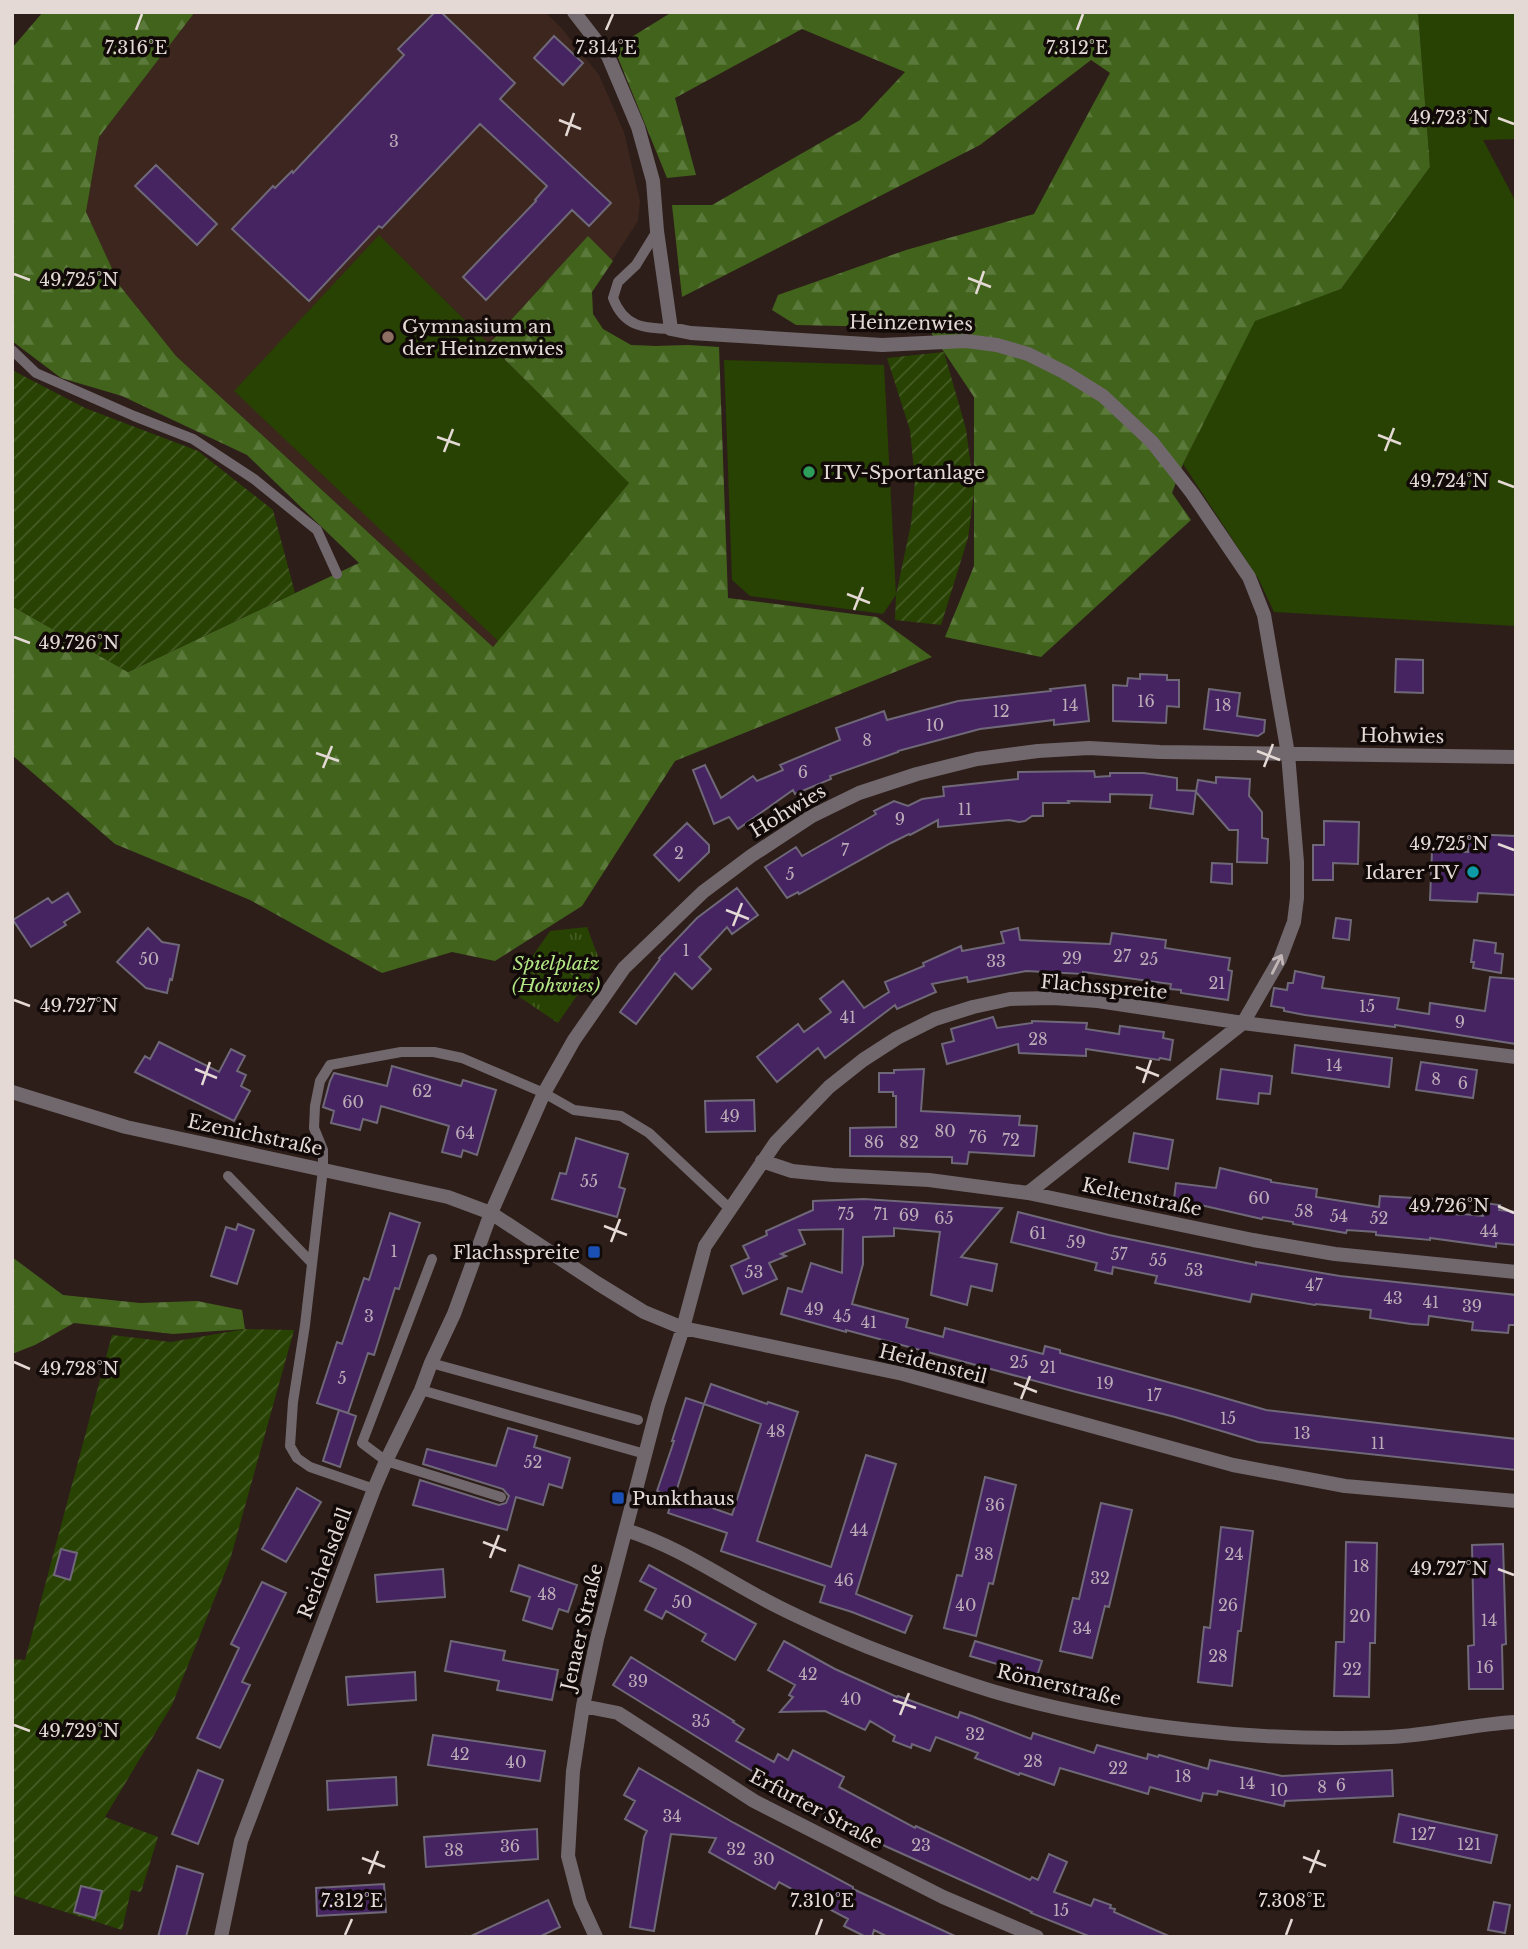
<svg xmlns="http://www.w3.org/2000/svg" width="1528" height="1949" font-family="'Libre Baskerville',serif">
<defs>
<pattern id="forest-firs" width="22" height="20" patternUnits="userSpaceOnUse" patternTransform="scale(1.75)"><rect width="22" height="20" fill="#41631c"/><path d="M5 1l3.5 6h-7zM16 11l3.5 6h-7z" fill="#5c793c"/></pattern>
<pattern id="park-tufts" width="24" height="20" patternUnits="userSpaceOnUse" patternTransform="scale(1.75)"><rect width="24" height="20" fill="#274202"/><path d="M3 7l-1-3M5 7V3M7 7l1-3M15 17l-1-3M17 17v-4M19 17l1-3" fill="none" stroke="#465d26"/></pattern>
<pattern id="garden-furrows" width="10" height="10" patternUnits="userSpaceOnUse" patternTransform="scale(1.75)"><rect width="10" height="10" fill="#274202"/><path d="M-1 1l2-2M0 10L10 0M9 11l2-2" fill="none" stroke="#465d26"/></pattern>
</defs>
<rect width="100%" height="100%" fill="#2e1e19"/>
<path fill="#3c261e" d="M195 12H545L564 31 599 75 624 132 640 201 638 221 592 292 593 314 603 329 631 345 656 346 688 345 629 483 493 647 176 356 120 286 86 213 99 137Z"/>
<path fill="#274202" d="M1418 12H1516V139L1483 140 1516 202V626L1274 612 1258 578 1183 464 1255 320 1341 289 1430 167Z
M379 235 629 483 499 642 234 391Z
M724 360 884 365 896 595 883 614 750 596 732 580Z"/>
<path fill="url(#forest-firs)" d="M43 12H195L99 137 86 212 120 286 176 356 493 647 629 483 489 344 588 236 613 261 592 292 593 314 603 329 631 345 656 346 688 345 719 347 728 598 877 617 932 657 675 761 582 906 495 961 452 952 382 973 250 900 115 844 12 755V606L128 672 359 563 247 455 122 396 61 378 12 341V48Z
M672 12H1418L1430 167 1341 289 1255 321 1183 464 1172 493 1191 520 1041 657 945 637 974 566V397L928 328 796 325 772 310 778 295 906 250 1034 214 1110 73 1091 60 980 145 682 297 672 205H712L860 120 905 72 802 29 675 98 696 175 667 178 614 48Z
M12 1257 63 1295 140 1303 197 1301 242 1310 245 1329 173 1334 74 1323 35 1345 12 1354Z"/>
<path fill="url(#park-tufts)" d="M587 927 600 962 558 1023 509 990 550 931Z"/>
<path fill="url(#garden-furrows)" d="M944 352 966 429 974 492 968 538 941 625 895 620 896 595 911 524 915 481 910 430 887 358Z
M12 370 85 408 198 451 273 510 295 593 128 672 12 606Z
M245 1329 294 1330 230 1560 172 1705 105 1817 158 1837 141 1892 131 1890 122 1930 12 1895V1659L25 1660 112 1335 171 1342Z"/>
<path fill="#462461" stroke="#6f6878" stroke-width="2" fill-rule="evenodd" d="M435 12H441L515 83 500 99 611 203 589 226 572 210 486 300 463 277 536 201 535 200 547 186 480 124 382 228 379 226 309 301 232 229 273 186 275 188 292 171 293 173 404 55 398 49Z
M554 36 583 63 563 85 534 58Z
M156 165 217 224 197 245 135 186Z
M1396 659 1423 660V693L1395 692Z
M1140 674 1167 675V680H1179V707L1167 706 1166 723 1113 721V685L1127 686 1128 678 1140 679Z
M1085 685 1089 721 1054 725V720L980 729 898 751V752L830 776 831 779 795 794 793 790 738 829 729 817 714 824 693 770 705 765 721 798 753 776 757 781 783 770 780 765 840 740 836 728 884 711 887 720 958 701 1051 691 1050 689Z
M1209 689 1240 693 1237 716 1265 720 1264 732 1258 736 1204 729Z
M1094 771 1095 777 1110 776V773H1144L1177 778V790L1196 791 1193 814 1150 808 1152 795 1110 794V802L1068 801 1069 803H1043V816H1032L1025 821 1019 822 1009 820 938 827V820L910 835 909 834 891 843 799 894 798 892 787 898 765 867 796 847 802 856 876 814 874 811 894 801 908 806 922 799 944 796 943 787 1018 779V772Z
M1216 777 1250 779 1249 796 1262 812V838L1268 839 1267 863 1237 862 1238 830H1229L1196 792 1198 780 1216 783Z
M1324 821 1359 822 1358 864 1333 863V880H1313V845H1324Z
M687 823 709 845V852L679 881 654 855Z
M1468 834 1516 836V895L1478 893 1477 902 1430 900 1432 851 1468 852Z
M1212 863 1232 864V884L1211 882Z
M737 888 758 915 732 934 727 927 699 957 711 969 692 989 675 973 636 1024 620 1012 660 959 659 958 697 918Z
M68 893 80 912 64 922 66 925 31 947 13 920 48 898 52 903Z
M1336 918 1351 920 1349 940 1333 938Z
M148 928 162 942 179 945 172 980 170 979 167 993 146 988 117 962Z
M1018 928 1020 940 1110 944 1112 933 1166 940 1165 948 1230 958 1228 970 1232 971 1228 1000 1181 993V990L1170 989 1171 984 1083 972V974L1026 971 968 982 967 977 932 984 936 992 897 1009 895 1005 825 1058 818 1048 777 1082 757 1057 798 1024 804 1032 831 1012 820 999 843 981 864 1008 889 992 885 982 924 966 923 963 961 946 962 951 1004 943 1001 932Z
M1474 940 1496 943 1495 953 1503 954 1501 973 1473 968 1474 962H1471Z
M1295 971 1324 977 1322 988 1399 998 1397 1009 1429 1014 1430 1003 1485 1011 1490 977 1516 979V1044L1395 1025V1027L1305 1015 1284 1011V1008L1271 1006 1274 988 1287 990 1288 983H1293Z
M993 1017 997 1028 1032 1023V1021L1087 1023 1086 1029 1119 1034 1120 1026 1164 1032 1163 1038 1173 1040 1170 1060 1160 1058 1159 1060 1086 1049V1056L1019 1053 1018 1044 947 1064 942 1044 954 1041 951 1029Z
M159 1042 219 1072 231 1049 245 1056 237 1071 246 1075 241 1086 250 1091 234 1121 135 1072 145 1056 150 1059Z
M1295 1045 1392 1058 1389 1087 1292 1073Z
M1421 1062 1477 1070 1473 1098 1416 1090Z
M392 1066 461 1086 463 1080 496 1090 477 1155 463 1150 461 1157 442 1152 449 1126 381 1106 377 1123 363 1119 360 1130 331 1123 334 1111 323 1107 330 1081 334 1073 387 1086Z
M924 1069 921 1111 1020 1116 1019 1125 1037 1126 1034 1156 969 1152 967 1164 952 1163V1157L850 1156V1128L896 1127V1096H893V1092H879V1073H894V1070Z
M1221 1069 1272 1076 1270 1094 1259 1093 1258 1104 1217 1099Z
M754 1100 755 1131 706 1132 705 1101Z
M1134 1133 1173 1140 1168 1169 1129 1162Z
M576 1138 628 1154 619 1187 625 1189 617 1217 552 1199 560 1173 566 1174Z
M1220 1168 1271 1180V1182L1317 1189 1316 1197 1379 1207 1380 1196 1432 1199 1431 1211 1462 1215 1463 1214 1483 1216 1484 1203 1500 1205 1499 1210 1516 1212V1245L1496 1243V1247L1430 1238V1240L1376 1235V1232L1347 1230 1346 1233 1293 1224V1222L1263 1217 1262 1219 1174 1199 1176 1183 1216 1188Z
M864 1199 1002 1208 961 1257 997 1264 992 1291 971 1286 967 1305 931 1295 940 1232 894 1228V1236L863 1237V1264L852 1304 908 1319 906 1327 943 1337 945 1328 1043 1354 1045 1346 1060 1350V1353L1197 1390 1266 1410 1516 1439V1470L1258 1442 1175 1417 1076 1392 846 1330V1332L781 1314 788 1288 802 1292 811 1263 842 1273 843 1229 799 1230 805 1244 781 1254 786 1256 769 1263 777 1279 743 1294 731 1266 749 1258 743 1246 767 1235 766 1231 813 1210V1201Z
M1018 1212 1109 1235 1256 1265V1262L1340 1276 1516 1295V1325H1509L1508 1333 1472 1330 1473 1322 1429 1316 1428 1325 1411 1324 1370 1318 1371 1310 1316 1304 1315 1305 1252 1294 1250 1302 1155 1283 1157 1276 1113 1267 1112 1274 1095 1270 1097 1263 1011 1242Z
M390 1213 420 1223 399 1289 395 1288 374 1355 368 1353 348 1413 317 1403 337 1342 342 1344 364 1278 369 1280Z
M238 1224 254 1230 237 1284 211 1276 226 1227 236 1230Z
M711 1384 767 1404 768 1402 798 1412 757 1541 831 1567 866 1455 896 1464 856 1594 912 1616 905 1633 852 1612 820 1602 825 1586 721 1551 727 1533 668 1513 674 1496 657 1491 674 1441H672L686 1398 704 1404ZM704 1404 761 1424 732 1515 675 1495Z
M339 1410 356 1416 340 1467 323 1461Z
M508 1428 537 1436 534 1447 570 1458 562 1488 549 1484 543 1505 516 1497 507 1530 413 1505 420 1480 499 1505 506 1503 509 1496 503 1489 423 1464 427 1449 496 1466Z
M985 1477 1016 1485 993 1584 989 1583 976 1636 944 1628 957 1575 962 1576Z
M297 1488 321 1502 286 1562 262 1549Z
M1101 1503 1132 1510 1109 1607 1105 1606 1092 1658 1060 1651 1073 1598 1079 1599Z
M1221 1527 1253 1531 1241 1631H1238L1232 1686 1198 1682 1204 1627 1210 1628Z
M1346 1542 1377 1543 1375 1643H1370L1369 1697 1334 1696 1336 1642H1344Z
M1503 1544 1506 1644 1502 1645 1503 1689H1469L1468 1646 1474 1645 1472 1545Z
M61 1549 77 1553 70 1580 54 1575Z
M519 1565 577 1585 568 1612 559 1609 552 1629 523 1620 530 1597 511 1591Z
M649 1565 756 1624 735 1660 702 1641 706 1634 666 1611 662 1619 645 1610 656 1589 640 1581Z
M443 1569 445 1597 377 1602 375 1575Z
M262 1582 286 1593 242 1682 250 1685 220 1748 197 1738 239 1648 231 1644Z
M451 1641 505 1651 503 1660 558 1670 552 1700 497 1690 499 1681 445 1671Z
M784 1641 835 1669 897 1697 898 1696 958 1718 960 1712 972 1716 1031 1739 1033 1733 1094 1753 1097 1745 1147 1759 1148 1754 1158 1757 1159 1755 1208 1769 1210 1760 1282 1776 1392 1770 1393 1796 1285 1801 1284 1806 1218 1791 1217 1795 1203 1793 1201 1801 1150 1787 1148 1794 1060 1768 1054 1785 1020 1773 1019 1775 975 1758 978 1753 936 1737 930 1751 912 1744 911 1748 893 1741 895 1736 870 1721 865 1730 825 1711 780 1712 793 1697 789 1695 795 1685 768 1670Z
M975 1641 1042 1661 1037 1676 970 1656Z
M631 1657 734 1721 733 1722 744 1729 736 1741 774 1762 778 1754 788 1760 793 1750 844 1777 839 1787 915 1828 916 1826 1030 1880 1032 1877 1038 1880 1049 1854 1067 1862 1054 1892 1091 1906 1094 1899 1111 1905 1110 1908 1115 1909 1114 1912 1171 1937H1091L1031 1913 1032 1912 885 1846 764 1780 765 1779 613 1685Z
M415 1672 416 1700 348 1705 346 1677Z
M433 1735 545 1751 540 1781 428 1765Z
M639 1768 734 1823 853 1887V1889L957 1937H888L874 1930 872 1937H866L844 1926 848 1919 779 1882 775 1889 709 1852 716 1838 671 1834 654 1931 630 1927 644 1837 647 1831 625 1819 635 1801 624 1795Z
M198 1770 223 1780 198 1844 172 1834Z
M396 1777 397 1805 328 1810 327 1781Z
M1399 1814 1497 1835 1491 1863 1394 1842Z
M537 1829 538 1859 426 1867 424 1837Z
M177 1866 203 1874 186 1937H158Z
M384 1884 386 1912 317 1916 316 1888Z
M81 1886 102 1891 95 1918 74 1912Z
M548 1900 560 1927 539 1937H469Z
M1494 1902 1510 1905 1505 1933 1488 1930Z"/>
<g fill="none" stroke-linecap="round" stroke-linejoin="round">
<path stroke="#71686d" stroke-width="10" d="M657 231 636 265 618 282 613 298C624 327 643 328 671 329
M12 350 36 373 134 416 193 439 254 479 317 530 337 574
M228 1176 311 1262
M432 1259 362 1443 386 1461 501 1497
M431 1363 638 1420
M421 1390 645 1454
M374 1489 310 1467 297 1458 290 1446 293 1402 305 1325 323 1169V1150L314 1128 315 1106 320 1081 330 1065 401 1052H434L462 1058 544 1093 574 1110 621 1116 649 1133 729 1208"/>
<path stroke="#71686d" stroke-width="14" d="M574 12 608 56 638 127 653 181 657 231 671 329 691 333 882 345 966 341 997 345 1028 354 1066 373 1103 396 1152 442 1192 493 1249 577 1264 615 1288 754 1297 862V898L1294 922 1280 959 1243 1023 1028 1193
M12 1092 126 1127 448 1197 491 1213 597 1283 644 1312 683 1328 903 1374 1233 1465 1345 1486 1516 1501
M762 1161 792 1171 833 1175 929 1180 1028 1193 1253 1240 1335 1254 1516 1272
M626 1530C679 1547 718 1575 767 1601 799 1618 834 1633 868 1647 909 1663 950 1678 992 1691 1118 1728 1259 1742 1390 1737 1432 1735 1474 1724 1516 1722
M583 1706 618 1713 754 1801 943 1897 1037 1937
M221 1937 241 1841 374 1489 386 1461 421 1390 431 1363 454 1314 491 1213 544 1093 574 1040 624 968 703 892 751 856 812 816 859 793 917 774 977 759 1038 751 1089 748 1160 752 1516 757
M596 1937 580 1902 568 1856 573 1771 583 1706 597 1639 658 1405 683 1328 705 1246 776 1142 829 1087 863 1060 897 1038 935 1019 973 1007 1010 999 1053 998 1098 1001 1243 1023 1516 1057"/>
</g>
<defs><path id="oneway-shaft" d="M-6 0H5M1.5-3L5.5 0L1.5 3" fill="none" stroke-width="1.6" stroke-linecap="round" stroke-linejoin="round" transform="scale(1.75)"/></defs>
<use stroke="#c2b7b6" href="#oneway-shaft" transform="translate(1277 964) rotate(-63)"/>
<path fill="none" stroke="#e4d9d5" stroke-width="2.5" d="M136 30 142 14M606 30 613 14M1077 30 1083 14M1498 118 1514 124M559 120 581 129M566 136 574 113M14 274 30 280M968 278 991 287M976 294 984 271M1378 435 1401 444M437 437 460 445M1385 451 1394 428M444 452 453 429M1498 481 1514 487M847 594 870 603M854 610 863 587M14 637 30 643M1257 751 1280 760M316 753 339 761M1264 767 1273 744M323 768 332 746M1498 844 1514 850M726 910 749 919M733 926 742 903M14 1000 30 1006M1136 1067 1159 1076M195 1069 217 1078M1143 1083 1151 1060M202 1085 210 1062M1498 1206 1514 1213M604 1226 627 1235M611 1242 620 1219M14 1362 30 1369M1014 1383 1037 1392M1021 1399 1030 1376M483 1542 506 1551M490 1558 499 1535M1498 1569 1514 1575M893 1700 916 1708M900 1715 909 1693M14 1725 30 1731M1303 1857 1326 1866M362 1858 385 1867M1310 1873 1319 1850M369 1874 378 1851M345 1935 352 1919M816 1935 822 1919M1286 1935 1292 1919"/>
<circle fill="#8d6e63" stroke="#110a08" stroke-width="2.5" cx="388" cy="337" r="7"/>
<circle fill="#2e9e5b" stroke="#110a08" stroke-width="2.5" cx="809" cy="472" r="7"/>
<circle fill="#0f9aa8" stroke="#110a08" stroke-width="2.5" cx="1473" cy="872" r="7"/>
<g fill="#1a4fb4" stroke="#110a08" stroke-width="2.5">
<rect x="587" y="1245" width="14" height="14" rx="3.5"/>
<rect x="611" y="1491" width="14" height="14" rx="3.5"/>
</g>
<g text-anchor="middle" dominant-baseline="central" stroke-width="7" stroke-linejoin="round" paint-order="stroke">
<g font-size="16" fill="#bcacb8">
<text x="394" y="141">3</text>
<text x="1146" y="701">16</text>
<text x="1070" y="705">14</text>
<text x="1223" y="705">18</text>
<text x="1001" y="711">12</text>
<text x="935" y="725">10</text>
<text x="867" y="740">8</text>
<text x="803" y="772">6</text>
<text x="965" y="809">11</text>
<text x="900" y="819">9</text>
<text x="845" y="850">7</text>
<text x="679" y="853">2</text>
<text x="790" y="874">5</text>
<text x="686" y="950">1</text>
<text x="1122" y="956">27</text>
<text x="1072" y="958">29</text>
<text x="149" y="959">50</text>
<text x="1149" y="959">25</text>
<text x="996" y="961">33</text>
<text x="1217" y="983">21</text>
<text x="1367" y="1006">15</text>
<text x="848" y="1017">41</text>
<text x="1460" y="1022">9</text>
<text x="1038" y="1039">28</text>
<text x="1334" y="1065">14</text>
<text x="1436" y="1079">8</text>
<text x="1463" y="1083">6</text>
<text x="422" y="1091">62</text>
<text x="353" y="1102">60</text>
<text x="730" y="1116">49</text>
<text x="945" y="1131">80</text>
<text x="465" y="1133">64</text>
<text x="978" y="1137">76</text>
<text x="1011" y="1140">72</text>
<text x="874" y="1142">86</text>
<text x="909" y="1142">82</text>
<text x="589" y="1181">55</text>
<text x="1259" y="1198">60</text>
<text x="1304" y="1211">58</text>
<text x="846" y="1214">75</text>
<text x="881" y="1214">71</text>
<text x="909" y="1215">69</text>
<text x="1339" y="1216">54</text>
<text x="944" y="1218">65</text>
<text x="1379" y="1218">52</text>
<text x="1489" y="1231">44</text>
<text x="1038" y="1233">61</text>
<text x="1076" y="1242">59</text>
<text x="394" y="1251">1</text>
<text x="1119" y="1254">57</text>
<text x="1158" y="1260">55</text>
<text x="1194" y="1270">53</text>
<text x="754" y="1272">53</text>
<text x="1314" y="1285">47</text>
<text x="1393" y="1298">43</text>
<text x="1431" y="1302">41</text>
<text x="1472" y="1306">39</text>
<text x="814" y="1309">49</text>
<text x="369" y="1316">3</text>
<text x="842" y="1316">45</text>
<text x="869" y="1322">41</text>
<text x="1019" y="1362">25</text>
<text x="1048" y="1367">21</text>
<text x="342" y="1378">5</text>
<text x="1105" y="1383">19</text>
<text x="1154" y="1395">17</text>
<text x="1228" y="1418">15</text>
<text x="776" y="1431">48</text>
<text x="1302" y="1433">13</text>
<text x="1378" y="1443">11</text>
<text x="533" y="1462">52</text>
<text x="995" y="1505">36</text>
<text x="859" y="1530">44</text>
<text x="984" y="1554">38</text>
<text x="1234" y="1554">24</text>
<text x="1361" y="1566">18</text>
<text x="1100" y="1578">32</text>
<text x="844" y="1580">46</text>
<text x="547" y="1594">48</text>
<text x="682" y="1602">50</text>
<text x="966" y="1605">40</text>
<text x="1228" y="1605">26</text>
<text x="1360" y="1616">20</text>
<text x="1489" y="1620">14</text>
<text x="1082" y="1628">34</text>
<text x="1218" y="1656">28</text>
<text x="1485" y="1667">16</text>
<text x="1352" y="1669">22</text>
<text x="808" y="1674">42</text>
<text x="638" y="1681">39</text>
<text x="851" y="1699">40</text>
<text x="701" y="1721">35</text>
<text x="975" y="1734">32</text>
<text x="460" y="1754">42</text>
<text x="1033" y="1761">28</text>
<text x="516" y="1762">40</text>
<text x="1118" y="1768">22</text>
<text x="1183" y="1776">18</text>
<text x="1247" y="1783">14</text>
<text x="1341" y="1785">6</text>
<text x="1322" y="1787">8</text>
<text x="1279" y="1790">10</text>
<text x="672" y="1816">34</text>
<text x="1423" y="1834">127</text>
<text x="1469" y="1844">121</text>
<text x="921" y="1845">23</text>
<text x="510" y="1846">36</text>
<text x="736" y="1849">32</text>
<text x="454" y="1850">38</text>
<text x="764" y="1859">30</text>
<text x="1061" y="1910">15</text>
</g>
<g font-size="19" fill="#e4d9d5" stroke="#110a08">
<text transform="translate(911 323) rotate(1)">Heinzenwies</text>
<text transform="translate(1402 736) rotate(1)">Hohwies</text>
<text transform="translate(788 811) rotate(-31)">Hohwies</text>
<text transform="translate(1104 987) rotate(5)">Flachsspreite</text>
<text transform="translate(255 1135) rotate(12)">Ezenichstraße</text>
<text transform="translate(1142 1197) rotate(12)">Keltenstraße</text>
<text transform="translate(933 1364) rotate(14)">Heidensteil</text>
<text transform="translate(325 1563) rotate(-69)">Reichelsdell</text>
<text transform="translate(582 1627) rotate(-77)">Jenaer Straße</text>
<text transform="translate(1059 1685) rotate(13)">Römerstraße</text>
<text transform="translate(816 1809) rotate(28)">Erfurter Straße</text>
</g>
<g font-size="19" fill="#e4d9d5" stroke="#110a08" text-anchor="start">
<text x="402" y="326">Gymnasium an<tspan x="402" dy="22">der Heinzenwies</tspan></text>
<text x="823" y="472">ITV-Sportanlage</text>
<text x="1459" y="872" text-anchor="end">Idarer TV</text>
<text x="580" y="1252" text-anchor="end">Flachsspreite</text>
<text x="632" y="1498">Punkthaus</text>
</g>
<g font-size="19" font-style="italic" fill="#b4e786" stroke="#110a08">
<text x="556" y="963">Spielplatz<tspan x="556" dy="22">(Hohwies)</tspan></text>
</g>
</g>
<g font-size="18" text-anchor="middle" fill="#e4d9d5" stroke="#110a08" stroke-width="7" stroke-linejoin="round" paint-order="stroke">
<text x="606" y="54">7.314°E</text>
<text x="136" y="54">7.316°E</text>
<text x="1077" y="54">7.312°E</text>
<text x="1449" y="124">49.723°N</text>
<text x="79" y="286">49.725°N</text>
<text x="1449" y="487">49.724°N</text>
<text x="79" y="649">49.726°N</text>
<text x="1449" y="850">49.725°N</text>
<text x="79" y="1012">49.727°N</text>
<text x="1449" y="1212">49.726°N</text>
<text x="79" y="1375">49.728°N</text>
<text x="1449" y="1575">49.727°N</text>
<text x="79" y="1737">49.729°N</text>
<text x="352" y="1907">7.312°E</text>
<text x="822" y="1907">7.310°E</text>
<text x="1292" y="1907">7.308°E</text>
</g>
<rect width="1528" height="1949" fill="none" stroke="#e4d9d5" stroke-width="28"/>
</svg>
